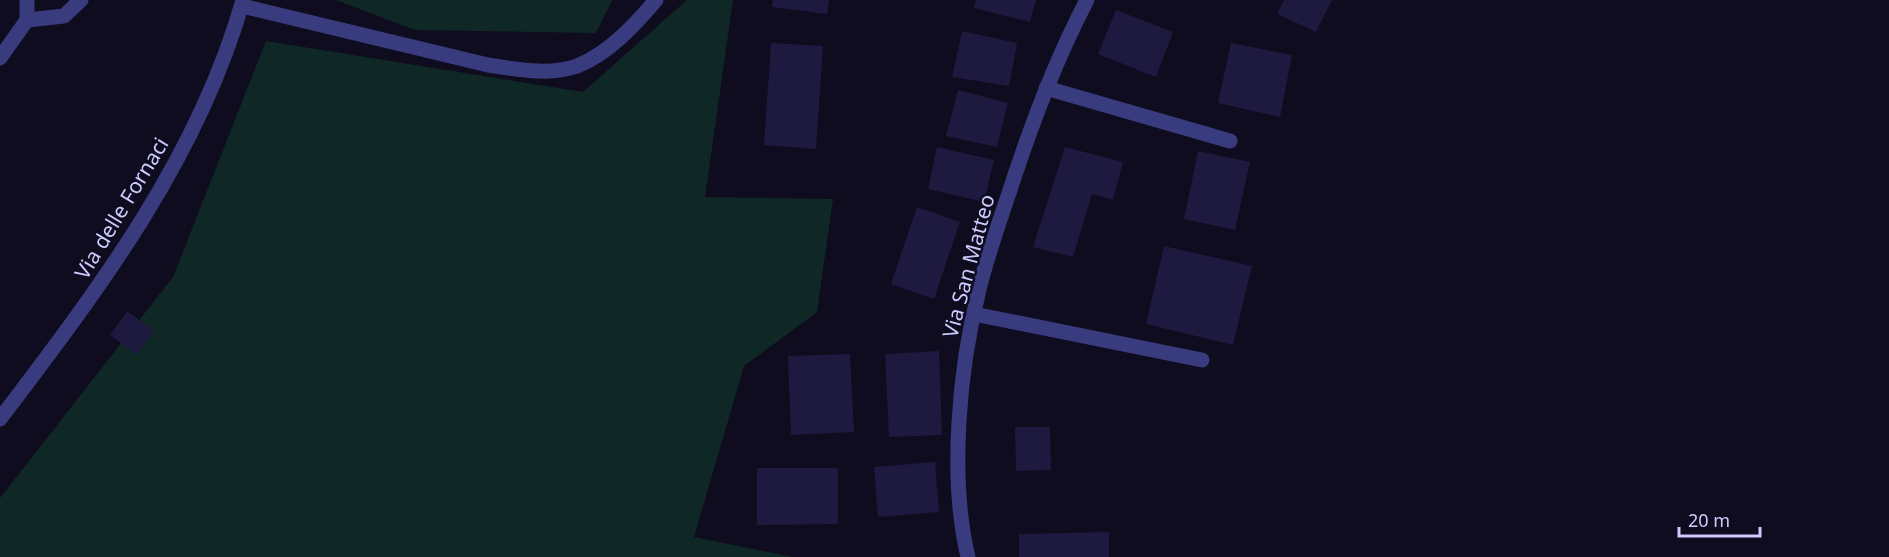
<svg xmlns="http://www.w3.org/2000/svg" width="1889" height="557" font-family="'Noto Sans',sans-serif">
<rect width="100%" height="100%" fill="#0e0c1e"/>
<path fill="#102825" d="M336 0H612L596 33 415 30Z
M687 0H733L705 197 833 199 817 312 744 366 694 537 793 557H0V498L173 277 266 41 583 92Z"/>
<path fill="#1e193f" d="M773 0H829L827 14 772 7Z
M976 0H1036L1030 22 974 8Z
M1284 0H1332L1316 32 1277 14Z
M1116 10 1173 32 1156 77 1098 54Z
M962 31 1017 43 1009 86 952 77Z
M771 43 823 46 816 149 764 145Z
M1231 43 1292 55 1280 117 1218 103Z
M958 90 1008 103 997 147 946 136Z
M937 147 994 160 984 202 928 189Z
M1065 147 1123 162 1113 200 1092 194 1073 257 1033 247Z
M1198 151 1250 162 1235 230 1184 219Z
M917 207 960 222 934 299 891 284Z
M1164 246 1252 266 1233 345 1146 324Z
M127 311 154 331 137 355 110 335Z
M939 351 942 435 889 437 885 354Z
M850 354 854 432 791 435 788 356Z
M1015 427H1050L1051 470 1016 471Z
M935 462 939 512 878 517 874 467Z
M757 468H838V524L757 525Z
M1109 532V557H1019V534Z"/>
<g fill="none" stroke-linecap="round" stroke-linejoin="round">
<path stroke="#383b7d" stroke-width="15" d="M27 0V20
M242 6 488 65C516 69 549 76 577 66 608 54 635 25 656 0
M0 58 27 20 64 16 81 0
M1046 88 1230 141
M974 314 1202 360
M0 419C98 290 198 159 243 0
M968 557C949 478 959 369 979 290 987 256 999 223 1010 190 1031 125 1055 61 1087 0"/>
</g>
<g text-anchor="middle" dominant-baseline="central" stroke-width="5" stroke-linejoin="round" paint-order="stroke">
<g font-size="21" fill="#cdcbfe" stroke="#0e0c1e">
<text transform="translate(121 208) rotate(-59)">Via delle Fornaci</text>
<text transform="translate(968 266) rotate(-75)">Via San Matteo</text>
</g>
</g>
<path d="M1679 527v9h81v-9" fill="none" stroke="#cdcbfe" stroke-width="3"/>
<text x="1688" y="527" font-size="18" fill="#cdcbfe" stroke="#0e0c1e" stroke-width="4.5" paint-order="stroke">20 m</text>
</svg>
